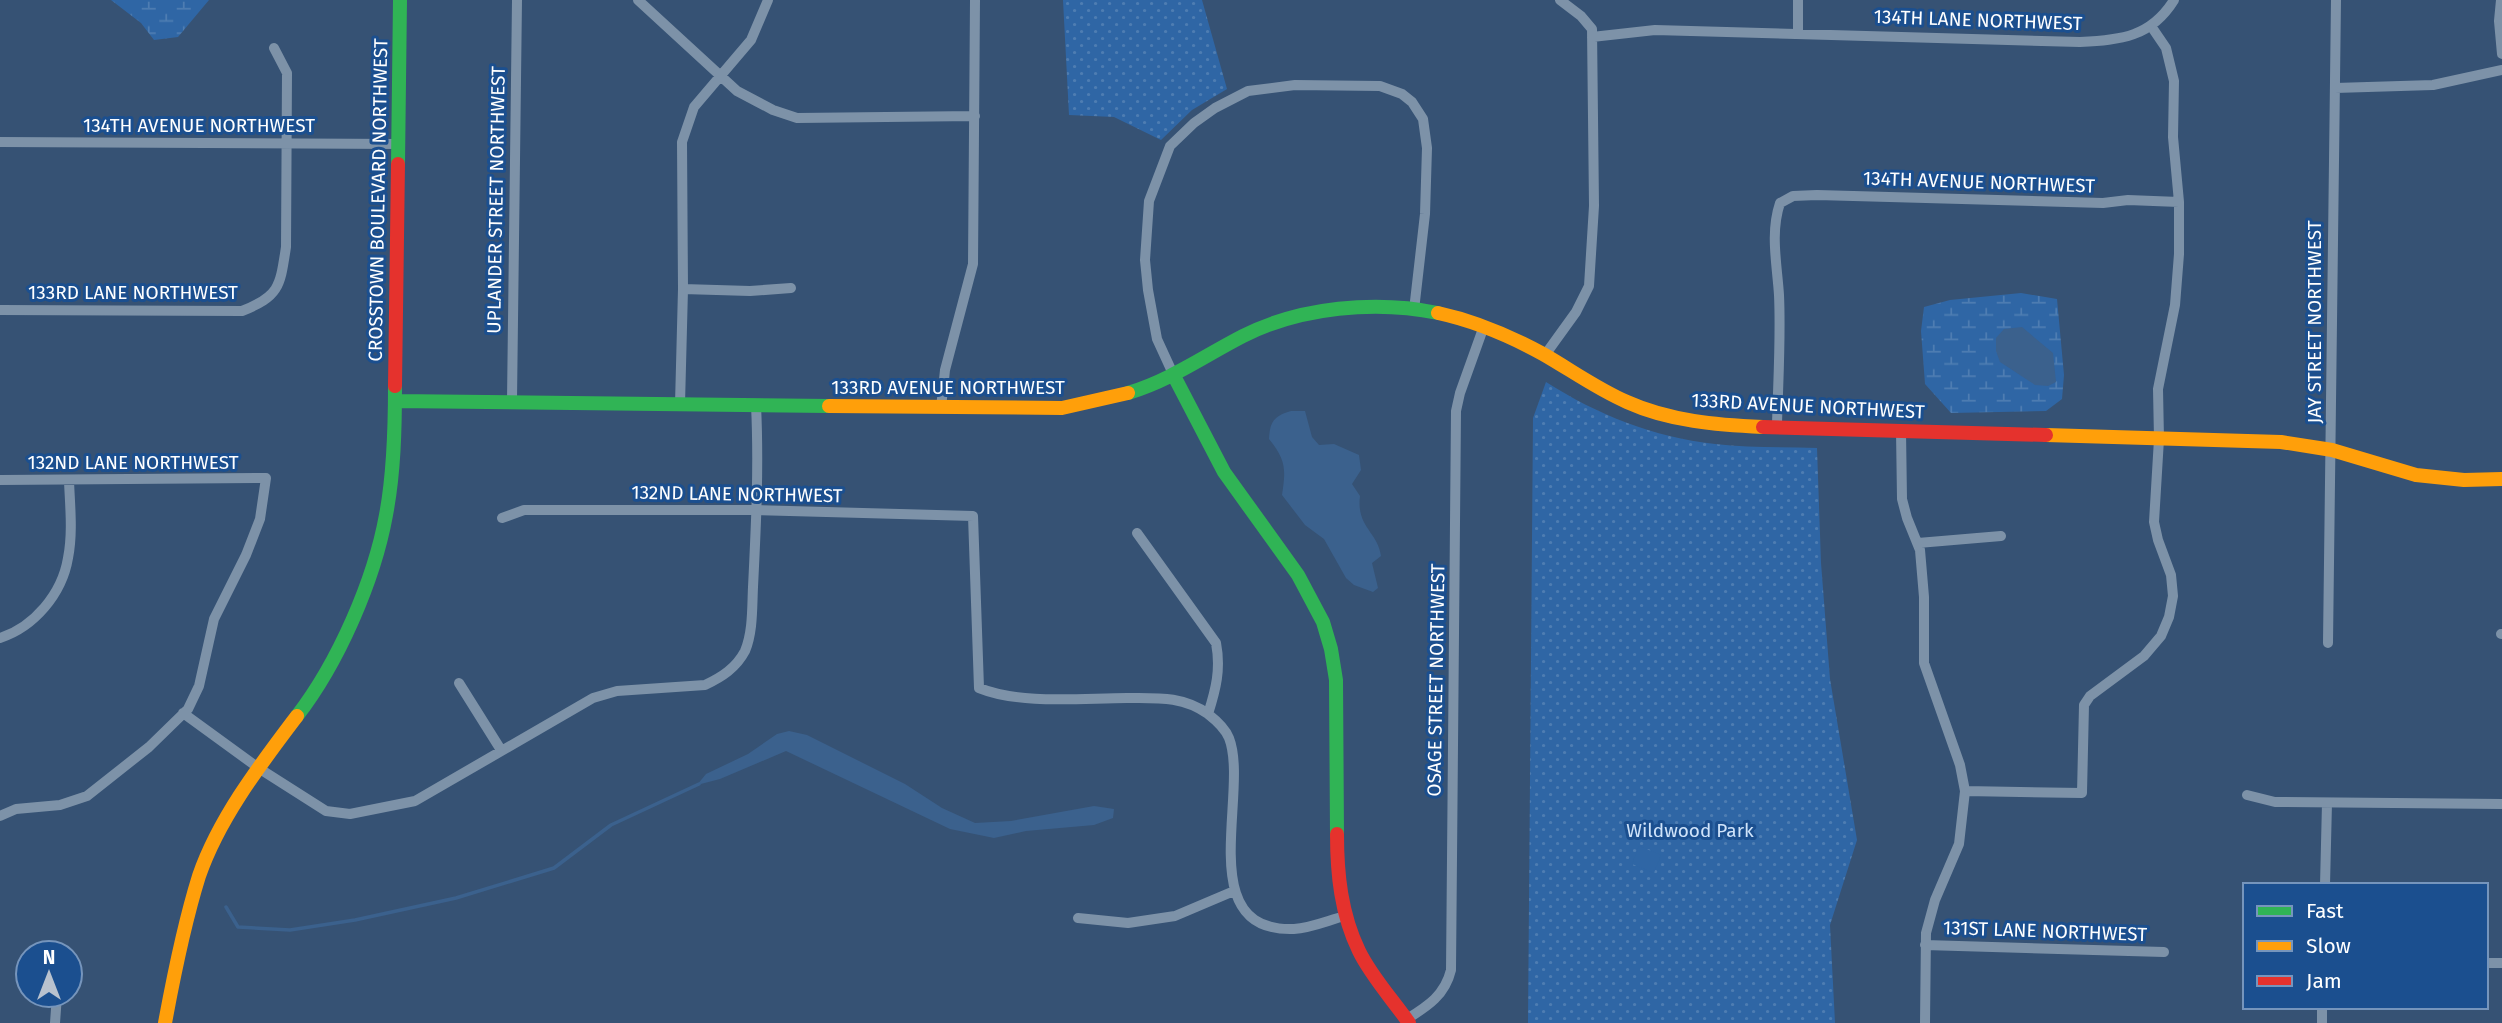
<svg xmlns="http://www.w3.org/2000/svg" width="2502" height="1023" font-family="'Fira Sans',sans-serif">
<defs>
<pattern id="wetland-marsh" width="20" height="14" patternUnits="userSpaceOnUse" patternTransform="scale(1.75)"><rect width="20" height="14" fill="#2f66a5"/><path d="M1 5h8M5 5V1M11 12h8M15 12V8" fill="none" stroke="#4e7db2"/></pattern>
<pattern id="park-dots" width="8" height="8" patternUnits="userSpaceOnUse" patternTransform="scale(1.75)"><rect width="8" height="8" fill="#2f66a5"/><path d="M2 2h.1M6 6h.1" fill="none" stroke="#4e7db2" stroke-width="1.8" stroke-linecap="round"/></pattern>
</defs>
<rect width="100%" height="100%" fill="#365274"/>
<path fill="url(#wetland-marsh)" d="M111 0H209L178 37 154 40 141 23Z
M2021 293 2057 299 2064 375 2062 399 2046 411 1951 413 1925 384 1921 331 1924 307 1950 300Z"/>
<path fill="url(#park-dots)" d="M1063 0H1202L1227 89 1192 110 1161 140 1114 117 1069 115Z
M1546 382C1598 415 1653 437 1715 444 1748 448 1783 447 1817 448L1821 563 1830 679 1857 840 1830 925 1835 1023H1528L1533 418Z"/>
<path fill="#2f66a5" d="M1639 846 1661 855 1654 873 1632 864Z"/>
<path fill="#3b618d" d="M2022 327 2053 353 2056 382 2048 386 2035 385 2000 362 1996 351V338L2004 329Z
M1291 411H1305L1312 437 1319 445 1334 444 1359 455 1361 470 1352 484 1360 496C1356 527 1378 532 1381 556L1372 563 1378 588 1373 592 1354 585 1346 578 1324 539 1305 525 1282 495C1286 469 1286 460 1269 439 1270 421 1274 416 1291 411Z
M789 731 807 735 905 784 942 808 975 823 1011 821 1094 806 1114 809 1113 818 1094 825 1026 831 994 838 950 829 786 751 720 779 697 785 706 774 748 754 777 734Z"/>
<g fill="none" stroke-linecap="round" stroke-linejoin="round">
<path stroke="#3b618d" stroke-width="3.5" d="M226 907 238 927 290 930 355 920 456 898 554 868 611 825 699 784"/>
<path stroke="#7d92a8" stroke-width="10" d="M638 0 737 91 773 110 797 118 975 116
M1798 0V33
M2501 0 2499 21 2502 54
M1592 37 1655 30 2080 42C2121 40 2151 37 2174 0
M2335 88 2433 85 2502 70
M0 142 399 144
M683 289 750 291 791 288
M0 310 242 311C280 296 280 286 286 247L287 73 274 48
M1545 355 1576 312 1589 286 1594 206 1592 29 1581 16 1560 0
M1174 376 1157 339 1148 290 1145 260 1149 201 1170 146 1194 123 1215 108 1248 91 1295 85 1380 86 1402 94 1412 102 1423 119 1427 148 1425 214 1414 310
M512 400 517 0
M680 404 683 289 682 142 694 107 751 40 768 0
M941 408 945 370 973 264 975 0
M1777 425C1778 382 1781 338 1779 295 1777 264 1770 233 1780 203L1793 196 1817 195 2103 203 2128 200 2179 202
M1901 431 1902 499 1907 518 1920 550 1924 597V663L1960 765 1965 791 1959 844 1935 900 1926 933 1925 1023
M0 480 266 478 260 519 246 555 214 619 199 686 188 709 149 747 87 796 60 805 16 809 0 816
M502 518 524 510H755L973 516 979 688C1021 705 1082 698 1127 698 1157 698 1183 696 1208 714 1217 721 1225 728 1229 738 1250 792 1191 933 1294 929 1311 928 1329 920 1345 916
M1137 533 1216 643C1221 669 1216 689 1208 714
M1918 543 2001 536
M2501 634H2502
M0 638C34 627 62 594 68 558 73 533 70 506 69 481
M2328 643 2336 0
M459 683 501 750
M183 713 260 769 326 811 350 814 415 801 593 698 617 691 705 685C722 677 736 668 745 651 753 632 752 608 753 587 756 527 759 466 756 405
M1965 791 2082 793 2084 705 2090 696 2144 656 2161 636 2169 617 2173 596 2171 575 2158 540 2154 522 2159 439 2158 389 2175 305 2179 254V202L2173 137 2174 81 2166 48 2151 26
M2247 795 2275 802 2502 804
M2325 885 2327 803
M1078 918 1128 923 1175 916 1234 891
M1925 945 2164 952
M2486 963H2502
M1407 1019C1428 1006 1445 995 1451 970L1456 411 1460 393 1484 326
M55 1023 57 995
M2322 1023V1007"/>
<path stroke="#30b455" stroke-width="14" d="M398 164 400 0
M1174 376 1224 472 1298 575 1323 622 1331 649 1336 680 1337 834
M1128 393C1171 380 1204 356 1243 336 1300 307 1376 300 1438 313
M395 401 829 406
M297 716C338 663 374 581 386 515 394 473 395 429 395 386"/>
<path stroke="#ff9f0a" stroke-width="14" d="M1438 313C1475 321 1510 336 1543 354 1571 370 1597 389 1627 402 1669 421 1717 425 1763 427
M829 406 1062 408 1128 393
M2046 435 2281 442 2332 450 2416 475 2464 480 2502 479
M165 1023C174 974 184 924 199 876 219 818 260 765 297 716"/>
<path stroke="#e5322d" stroke-width="14" d="M395 386 398 164
M1763 427 2046 435
M1337 834C1337 874 1341 914 1359 951 1371 976 1393 1000 1409 1023"/>
</g>
<g text-anchor="middle" dominant-baseline="central" stroke-width="6" stroke-linejoin="round" paint-order="stroke">
<g font-size="19" fill="#fff" stroke="#1b4f8f">
<text transform="translate(1978 20) rotate(2)">134TH LANE NORTHWEST</text>
<text x="199" y="125">134TH AVENUE NORTHWEST</text>
<text transform="translate(1979 182) rotate(2)">134TH AVENUE NORTHWEST</text>
<text transform="translate(378 200) rotate(-89)">CROSSTOWN BOULEVARD NORTHWEST</text>
<text transform="translate(496 200) rotate(-89)">UPLANDER STREET NORTHWEST</text>
<text x="133" y="292">133RD LANE NORTHWEST</text>
<text transform="translate(2314 322) rotate(-90)">JAY STREET NORTHWEST</text>
<text x="948" y="387">133RD AVENUE NORTHWEST</text>
<text transform="translate(1808 406) rotate(3)">133RD AVENUE NORTHWEST</text>
<text x="133" y="462">132ND LANE NORTHWEST</text>
<text transform="translate(737 494) rotate(1)">132ND LANE NORTHWEST</text>
<text transform="translate(1436 680) rotate(-89)">OSAGE STREET NORTHWEST</text>
<text transform="translate(2045 931) rotate(2)">131ST LANE NORTHWEST</text>
</g>
<g font-size="19" fill="#cfe3fa" stroke="#1b4f8f">
<text x="1690" y="830">Wildwood Park</text>
</g>
</g>
<rect x="2243" y="883" width="245" height="126" fill="#1b4f8f" stroke="#7695bc" stroke-width="2"/>
<rect x="2257" y="906" width="35" height="10" fill="#30b455" stroke="#7695bc" stroke-width="2"/>
<text x="2306" y="918" font-size="21" fill="#ffffff">Fast</text>
<rect x="2257" y="941" width="35" height="10" fill="#ff9f0a" stroke="#7695bc" stroke-width="2"/>
<text x="2306" y="953" font-size="21" fill="#ffffff">Slow</text>
<rect x="2257" y="976" width="35" height="10" fill="#e5322d" stroke="#7695bc" stroke-width="2"/>
<text x="2306" y="988" font-size="21" fill="#ffffff">Jam</text>
<g transform="translate(49 974)"><circle r="33" fill="#1b4f8f" stroke="#7695bc" stroke-width="2"/>
<path d="M0-5L12 26L0 18L-12 26Z" fill="#b9c2ce"/>
<text y="-10" font-size="19" font-weight="bold" text-anchor="middle" fill="#ffffff">N</text>
</g>
</svg>
